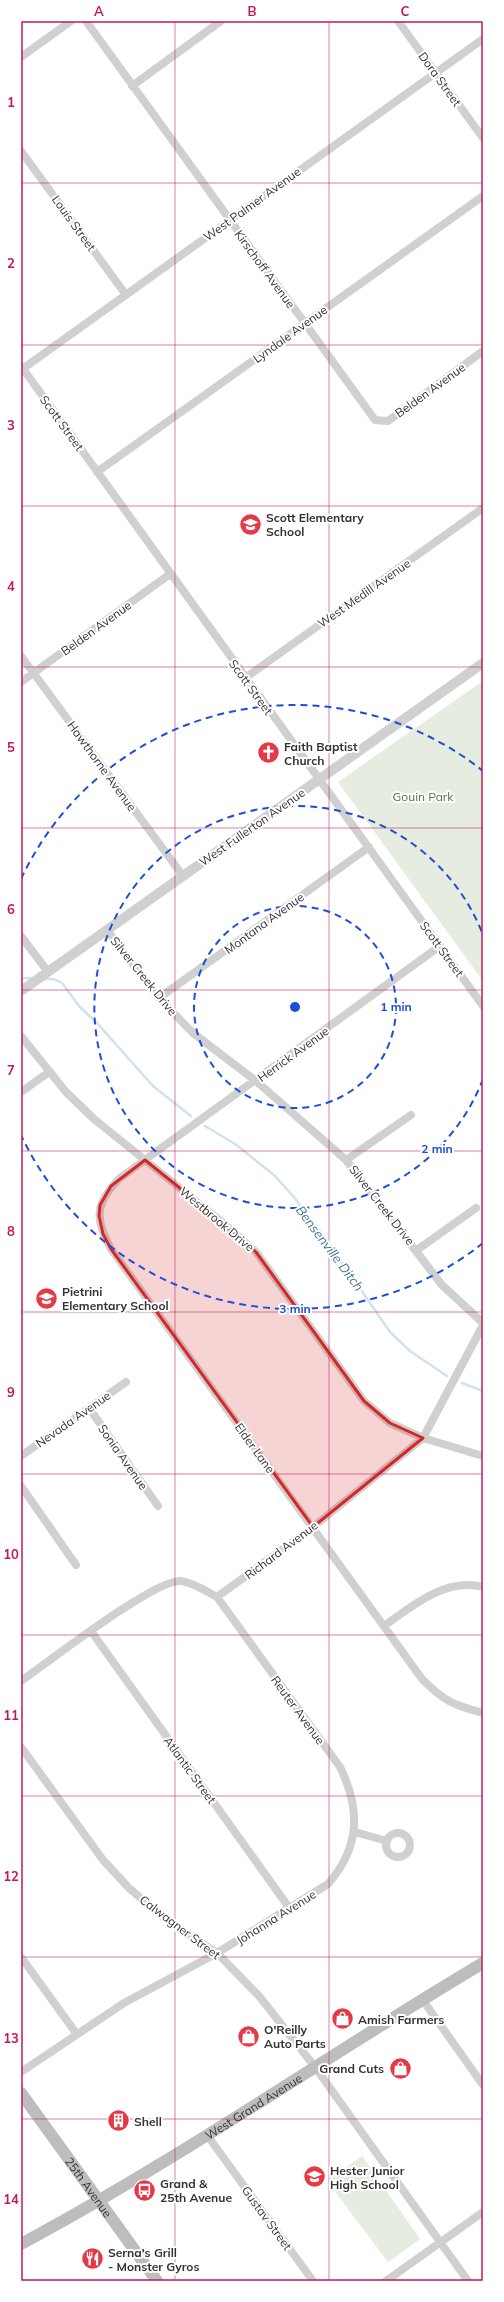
<svg xmlns="http://www.w3.org/2000/svg" width="504" height="2302" font-family="Mulish,sans-serif">
<rect width="100%" height="100%" fill="#fff"/>
<path fill="#e6ecdf" d="M483 681V981L338 782Z
M362 2156 420 2239 388 2262 327 2181Z"/>
<g fill="none" stroke-linecap="round" stroke-linejoin="round">
<path stroke="#cfe2ee" stroke-width="2.5" d="M21 978H33
M44 979H54L62 983 79 1006 97 1023 153 1086 191 1116
M205 1126 235 1144 274 1175 293 1196 324 1236 390 1332 410 1351 447 1376
M462 1383 483 1391"/>
<path stroke="#d0d0d0" stroke-width="8" d="M86 21 375 420 388 421 483 351
M398 21 483 138
M21 57 71 21
M132 86 221 21
M21 151 126 295
M21 366 483 1006
M21 370 483 39
M97 472 483 196
M21 656 183 876
M245 678 483 508
M21 682 170 574
M107 930 159 998 193 1033 256 1081 346 1160 442 1285 483 1323
M21 936 48 972
M440 946 120 1178C95 1203 94 1219 111 1249L422 1679C444 1701 453 1705 483 1713
M159 998 369 847
M21 1036 66 1092 94 1119 222 1222 256 1252 364 1401 390 1423 423 1438 483 1456
M21 1092 49 1072
M346 1160 411 1115
M417 1250 476 1208
M89 1408 158 1506
M21 1456 126 1382
M21 1486 76 1565
M217 1597 313 1527 423 1438 483 1325
M384 1626C412 1606 446 1577 483 1587
M91 1631 290 1909
M21 1681C47 1663 156 1578 181 1581 194 1583 206 1591 217 1597L340 1767C361 1810 360 1847 328 1884L217 1953 124 2003 21 2072
M21 1747 103 1860 129 1888 160 1915 217 1953 259 1996 315 2067 468 2281
M355 1832 387 1841
M386 1845a12 12 0 1 1 24 0a12 12 0 1 1-24 0Z
M21 1957 76 2033
M422 1999 483 2085
M207 2135 313 2281
M386 2281 483 2212"/>
<path stroke="#d0d0d0" stroke-width="10" d="M21 991 483 663"/>
<g stroke="#bdbdbd" stroke-width="12">
<path id="s1" d="M21 2093 157 2281"/>
<path id="s2" d="M21 2244C180 2159 328 2055 483 1963"/>
</g>
</g>
<path fill="#d62828" fill-opacity="0.2" stroke="#d62828" stroke-width="3" stroke-linejoin="round" d="M145 1160 222 1222 256 1252 364 1401 390 1423 423 1438 313 1527 111 1249 103 1234 99 1216 100 1205 111 1186Z"/>
<path fill="none" stroke="#c2185b" stroke-width="1" stroke-opacity="0.55" d="M175 21V2281M329 21V2281M21 183H483M21 345H483M21 506H483M21 667H483M21 828H483M21 990H483M21 1151H483M21 1312H483M21 1474H483M21 1635H483M21 1796H483M21 1957H483M21 2119H483"/>
<g fill="none" stroke="#1d4ed8" stroke-width="2" stroke-dasharray="7 5">
<circle cx="295" cy="1007" r="101"/>
<path d="M483 1079A201 201 0 1 1 483 935"/>
<path d="M483 1243A302 302 0 0 1 21 1135M21 879A302 302 0 0 1 483 771"/>
</g>
<defs>
<symbol id="school-disc" viewBox="-11 -11 22 22"><circle r="9.5" fill="#e63946" stroke="#fff"/><path d="M0-5L7-2L0 1L-7-2ZM-4 1L0 2.5L4 1V4Q0 6-4 4Z" fill="#fff"/></symbol>
<symbol id="church-disc" viewBox="-11 -11 22 22"><circle r="9.5" fill="#e63946" stroke="#fff"/><path d="M-1.2-6h2.4v3.5h3.3v2.4h-3.3V6h-2.4V-.1h-3.3v-2.4h3.3Z" fill="#fff"/></symbol>
<symbol id="shop-disc" viewBox="-11 -11 22 22"><circle r="9.5" fill="#e63946" stroke="#fff"/><path d="M-5-2.5h2.3a2.7 3.5 0 0 1 5.4 0H5L5.5 6h-11ZM-1.5-2.5h3a1.5 2.3 0 0 0-3 0Z" fill="#fff"/></symbol>
<symbol id="building-disc" viewBox="-11 -11 22 22"><circle r="9.5" fill="#e63946" stroke="#fff"/><path d="M-4-6H4V6H1V3H-1V6H-4ZM-2.5-4.3h1.7v1.8h-1.7ZM.8-4.3h1.7v1.8H.8ZM-2.5-1h1.7V.8h-1.7ZM.8-1h1.7V.8H.8Z" fill="#fff"/></symbol>
<symbol id="bus-disc" viewBox="-11 -11 22 22"><circle r="9.5" fill="#e63946" stroke="#fff"/><path d="M-5-6H5V4H4V6H2V4H-2V6H-4V4H-5ZM-3.5-4V0h7V-4ZM-3.5 1.2v1.5H-2V1.2ZM2 1.2v1.5H3.5V1.2Z" fill="#fff"/></symbol>
<symbol id="restaurant-disc" viewBox="-11 -11 22 22"><circle r="9.5" fill="#e63946" stroke="#fff"/><path d="M-5-6h1v4h1v-4h1v4h1v-4h1v5L-1.5 .5V6h-2V.5L-5-1ZM5-6V6H3V1.5H1.5Q1.5-4 5-6Z" fill="#fff"/></symbol>
</defs>
<g fill-rule="evenodd">
<use href="#school-disc" x="238" y="512" width="25" height="25"/>
<use href="#church-disc" x="256" y="740" width="25" height="25"/>
<use href="#school-disc" x="34" y="1286" width="25" height="25"/>
<use href="#shop-disc" x="330" y="2006" width="25" height="25"/>
<use href="#shop-disc" x="236" y="2024" width="25" height="25"/>
<use href="#shop-disc" x="388" y="2056" width="25" height="25"/>
<use href="#building-disc" x="106" y="2108" width="25" height="25"/>
<use href="#school-disc" x="302" y="2164" width="25" height="25"/>
<use href="#bus-disc" x="132" y="2178" width="25" height="25"/>
<use href="#restaurant-disc" x="80" y="2246" width="25" height="25"/>
</g>
<g text-anchor="middle" dominant-baseline="central" stroke-width="4" stroke-linejoin="round" paint-order="stroke">
<g font-size="12" fill="#333" stroke="#fff">
<text transform="translate(440 79) rotate(54)">Dora Street</text>
<text transform="translate(252 204) rotate(-36)">West Palmer Avenue</text>
<text transform="translate(74 223) rotate(54)">Louis Street</text>
<text transform="translate(265 269) rotate(54)">Kirschoff Avenue</text>
<text transform="translate(290 334) rotate(-36)">Lyndale Avenue</text>
<text transform="translate(430 390) rotate(-36)">Belden Avenue</text>
<text transform="translate(62 423) rotate(54)">Scott Street</text>
<text transform="translate(364 593) rotate(-35)">West Medill Avenue</text>
<text transform="translate(96 628) rotate(-36)">Belden Avenue</text>
<text transform="translate(251 687) rotate(54)">Scott Street</text>
<text transform="translate(102 766) rotate(54)">Hawthorne Avenue</text>
<text transform="translate(252 827) rotate(-35)">West Fullerton Avenue</text>
<text transform="translate(264 923) rotate(-36)">Montana Avenue</text>
<text transform="translate(442 949) rotate(54)">Scott Street</text>
<text transform="translate(144 976) rotate(51)">Silver Creek Drive</text>
<text transform="translate(293 1054) rotate(-36)">Herrick Avenue</text>
<text transform="translate(382 1205) rotate(52)">Silver Creek Drive</text>
<text transform="translate(217 1219) rotate(40)">Westbrook Drive</text>
<text transform="translate(73 1419) rotate(-35)">Nevada Avenue</text>
<text transform="translate(255 1448) rotate(54)">Elder Lane</text>
<text transform="translate(123 1457) rotate(55)">Sonia Avenue</text>
<text transform="translate(281 1550) rotate(-37)">Richard Avenue</text>
<text transform="translate(298 1710) rotate(54)">Reuter Avenue</text>
<text transform="translate(190 1770) rotate(54)">Atlantic Street</text>
<text transform="translate(276 1917) rotate(-32)">Johanna Avenue</text>
<text transform="translate(180 1927) rotate(37)">Calwagner Street</text>
<text stroke="none"><textPath href="#s2" startOffset="270">West Grand Avenue</textPath></text>
<text stroke="none"><textPath href="#s1" startOffset="116">25th Avenue</textPath></text>
<text transform="translate(267 2218) rotate(54)">Gustav Street</text>
</g>
<g font-size="12" font-weight="bold" fill="#333" stroke="#fff" text-anchor="start">
<text x="266" y="517">Scott Elementary<tspan x="266" dy="14">School</tspan></text>
<text x="284" y="746">Faith Baptist<tspan x="284" dy="14">Church</tspan></text>
<text x="62" y="1291">Pietrini<tspan x="62" dy="14">Elementary School</tspan></text>
<text x="358" y="2019">Amish Farmers</text>
<text x="264" y="2029">O'Reilly<tspan x="264" dy="14">Auto Parts</tspan></text>
<text x="384" y="2068" text-anchor="end">Grand Cuts</text>
<text x="134" y="2121">Shell</text>
<text x="330" y="2170">Hester Junior<tspan x="330" dy="14">High School</tspan></text>
<text x="160" y="2183">Grand &amp;<tspan x="160" dy="14">25th Avenue</tspan></text>
<text x="108" y="2252">Serna's Grill<tspan x="108" dy="14">- Monster Gyros</tspan></text>
</g>
<g font-size="12" fill="#56703f" stroke="#fff">
<text x="423" y="796">Gouin Park</text>
</g>
<g font-size="13" font-style="italic" fill="#3f7597" stroke="#fff">
<text transform="translate(330 1248) rotate(53)">Bensenville Ditch</text>
</g>
</g>
<circle cx="295" cy="1007" r="6" fill="#1d4ed8" stroke="#fff" stroke-width="2"/>
<g font-size="12" text-anchor="middle" font-weight="bold" fill="#1d4ed8" stroke="#fff" stroke-width="4" stroke-linejoin="round" paint-order="stroke">
<text x="396" y="1011">1 min</text>
<text x="437" y="1153">2 min</text>
<text x="295" y="1313">3 min</text>
</g>
<rect width="504" height="2302" fill="none" stroke="#ffffff" stroke-width="44"/>
<rect x="22" y="22" width="460" height="2258" fill="none" stroke="#c2185b" stroke-width="1.5"/>
<g font-size="13" text-anchor="middle" font-weight="bold" fill="#c2185b">
<text x="99" y="16">A</text>
<text x="252" y="16">B</text>
<text x="405" y="16">C</text>
<text x="11" y="107">1</text>
<text x="11" y="268">2</text>
<text x="11" y="430">3</text>
<text x="11" y="591">4</text>
<text x="11" y="752">5</text>
<text x="11" y="914">6</text>
<text x="11" y="1075">7</text>
<text x="11" y="1236">8</text>
<text x="11" y="1397">9</text>
<text x="11" y="1559">10</text>
<text x="11" y="1720">11</text>
<text x="11" y="1881">12</text>
<text x="11" y="2043">13</text>
<text x="11" y="2204">14</text>
</g>
</svg>
